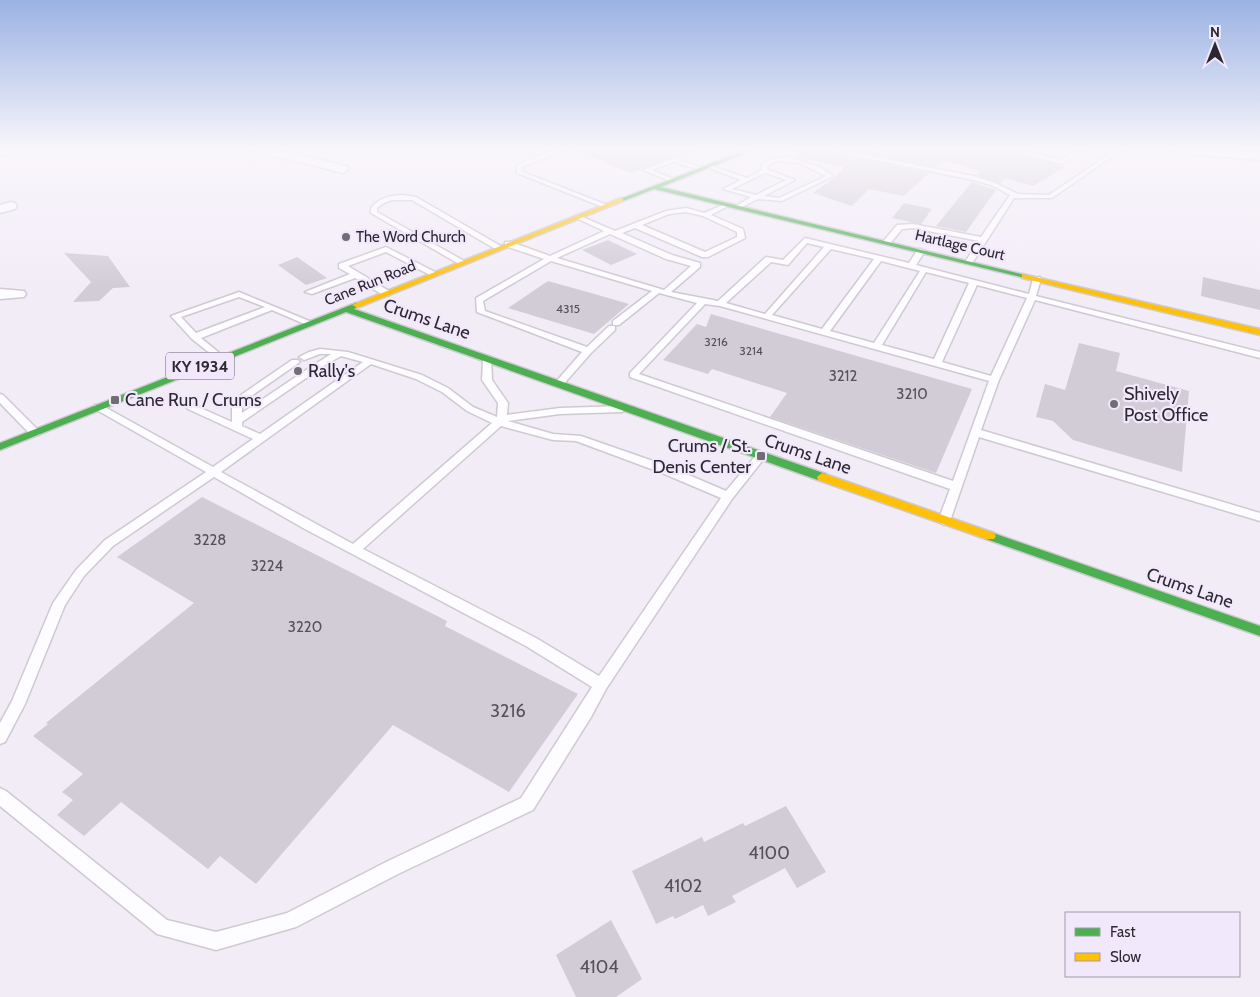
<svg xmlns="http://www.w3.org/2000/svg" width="1260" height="997" font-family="Cabin,sans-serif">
<rect width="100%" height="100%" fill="#f2ecf7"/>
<path fill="#d1ccd6" d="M572 149H691V150L631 173Z
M796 149H821L823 151 929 173 904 196 869 189 852 206 813 193 834 178 844 167 795 157Z
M841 149H866L878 155 884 151 881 149H1006L1065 167 1033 186 1005 178 1000 184 977 175 980 171 942 160 935 167Z
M972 182 996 190 966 232 936 226Z
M904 203 932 209 921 224 892 218Z
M608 240 637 254 611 265 582 250Z
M64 253 108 256 130 287 113 288 99 301 73 302 91 282Z
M297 257 327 278 306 285 278 265Z
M1203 277 1260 290V310L1201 296Z
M548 281 598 295 629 304 594 334 508 308Z
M711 314 972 389 936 473 770 417 787 393 712 369 708 374 663 360 697 324 706 327Z
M1079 343 1120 353 1116 371 1189 391 1182 472 1073 440 1053 421 1036 417 1045 384 1065 390Z
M202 497 447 621 445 626 578 694 509 792 393 725 256 884 220 856 208 869 121 802 84 836 57 815 73 800 62 792 83 774 33 736 48 724 46 723 194 603 117 557Z
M786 806 826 872 797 888 785 868 732 896 736 902 708 916 703 905 675 919 673 916 656 924 632 871 702 837 704 842 743 823 745 826Z
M611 920 642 979 616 997H576L556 955Z"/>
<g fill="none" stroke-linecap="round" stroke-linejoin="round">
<defs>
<path id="lane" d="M560 149H568L522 167 523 172 607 205V207H603L517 173V165L529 159Z
M700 149H707L680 160 701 168V170L674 162 652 170 674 179V181H670L643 170Z
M823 149H833L974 176 995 183 1018 194 1049 195 1117 149H1123L1052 198H1014L973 262 969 264 965 262 979 241 913 228 902 229 889 245 882 243 897 225 913 224 981 237 1010 195 991 185 973 180Z
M868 149H876L882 151 879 153Z
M1010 149H1018L1060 160 1081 149H1088L1061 164Z
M787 157 818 166 833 176 782 201 758 199 738 209 736 208V206L751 197 723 189 741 180 704 166 709 165 747 178 762 170V164L775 158ZM778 161 799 163 826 176 779 198 764 196 795 180 768 170 767 166ZM765 173 786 180 756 195 732 189Z
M403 195 416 197 504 248 497 250 412 200H392L384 203 377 208V212L466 262 459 264 371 213V208C379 198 390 195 403 195Z
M725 204 730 205 711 215 743 229 745 238 708 257H702L635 228 622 233 672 255 700 263V267L671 292 718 301 766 257 783 260 805 238 909 263 918 249H921L925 251 916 265 1029 294 1033 279 1040 277 1041 279 1036 296 1260 352V358L1035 300 999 380 981 430 1260 513V521L979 437 950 521 944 525 938 521 950 489 630 377V373L697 303 659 293 619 325H613V321L652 291 551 261 483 301 485 311 587 347 609 326H615V330L591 353 562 386 559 387 554 384 582 352 477 312 476 298 544 259 505 246V242H511L550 256 604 231 576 218V216H580L615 231 666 211 686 208 704 213ZM686 212 703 216 737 232V237L705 252 642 225 669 214ZM610 234 666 259 691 266 664 290 557 258ZM807 243 824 247 765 314 726 303 771 262 788 265ZM831 249 874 259 822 329 772 315ZM881 261 920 271 874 343 830 331ZM926 272 969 283 934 359 882 345ZM977 285 1027 298 991 376 942 362ZM705 304 720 306 989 381 953 481 639 374Z
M386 247 437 273 430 275 386 252 348 266 389 291V295H383L355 278 312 294 305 292 350 274 339 268V264Z
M239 292 314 323 313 325H307L272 310 201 338 223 356 225 358 220 361 192 339 171 316ZM239 297 265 307 196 333 181 317Z
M320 349 348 352 422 375 448 388 473 407 497 417 498 403 482 380 483 359 488 356 491 357 492 380 508 403 507 415 560 408 622 406 627 409 622 412 560 414 508 421 553 434 581 436 670 467 726 491 757 454H765L766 456 732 499 606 689 591 717 533 810 398 874 296 927 216 950 157 934 0 806V788L6 791 167 920 216 932 287 913 386 862 521 798 592 687 526 646 303 528 214 477 113 546 84 576 65 605 25 704 5 742 0 744V723L12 701 53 603 76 570 105 540 206 472 95 409 93 407 95 405H101L213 467 253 439 188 409 186 407 188 405H194L232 422V405L241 395 292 360H298L300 362 247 399 242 405V413L309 368H315V372L242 422V426L260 434 363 362 341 356 320 368 315 365 317 363 331 354H320L304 360 299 357 309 352ZM371 364 416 379 442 392 467 411 492 423 353 544 221 472ZM501 426 553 440 576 441 662 473 721 498 599 676 536 638 363 549Z
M0 394 3 395 39 431 40 433 39 435H31L0 403Z"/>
<path id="street" d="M0 149H18L16 151 0 156Z
M253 149H272L347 166 349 169 343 173 255 151Z
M1173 149H1215L1260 152V160L1179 153Z
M10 202 15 203 17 206 15 209 0 213V205Z
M0 289 24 291 26 294 24 297 0 299Z"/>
<path id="fast" d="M748 149H755L661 187 1029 276 1025 278 654 189 623 201 618 200Z
M356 303 360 305 354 309 826 474 827 477 826 480H818L346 312 0 450V443Z
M990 532 1260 626V636L986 539 984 536 986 533Z"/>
<path id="slow" d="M621 198 624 200 623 201 359 307H356L352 305Z
M1022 274 1260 329V335L1022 278Z
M822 473 994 533 996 536 994 539H986L818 480 817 477Z"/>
</defs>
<use href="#lane" stroke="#cec9d2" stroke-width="3"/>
<use href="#street" stroke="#cec9d2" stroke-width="3"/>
<use href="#fast" stroke="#cec9d2" stroke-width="3"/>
<use href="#slow" stroke="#cec9d2" stroke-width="3"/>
<use href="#lane" fill="#fdfcfe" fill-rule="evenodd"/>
<use href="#street" fill="#fdfcfe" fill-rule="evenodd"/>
<use href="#fast" fill="#4caf50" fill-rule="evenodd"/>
<use href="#slow" fill="#ffc107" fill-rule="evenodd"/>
</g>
<linearGradient id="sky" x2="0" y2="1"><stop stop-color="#9ab2e3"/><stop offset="0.52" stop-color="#f9f6fb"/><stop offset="1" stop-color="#f9f6fb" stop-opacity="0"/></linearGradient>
<rect width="1260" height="288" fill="url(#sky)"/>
<g fill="#716d76" stroke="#f1e8fc" stroke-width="2">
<circle cx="346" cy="237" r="5"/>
<circle cx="298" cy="371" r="5"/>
<rect x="110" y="395" width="10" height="10" rx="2.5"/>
<circle cx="1114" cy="404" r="5"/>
<rect x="756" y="451" width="10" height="10" rx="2.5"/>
</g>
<g text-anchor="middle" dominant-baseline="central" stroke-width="4.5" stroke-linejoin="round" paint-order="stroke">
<g font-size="12" fill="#55515a">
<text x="568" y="308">4315</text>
<text x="716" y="341">3216</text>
<text x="751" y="350">3214</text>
</g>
<g font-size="15" fill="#2c2831" stroke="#f1e8fc" text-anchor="start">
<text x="356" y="237">The Word Church</text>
</g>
<g font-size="15" fill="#2c2831" stroke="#f1e8fc">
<text transform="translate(960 245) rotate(13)">Hartlage Court</text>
<text transform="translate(370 283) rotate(-22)">Cane Run Road</text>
</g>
<g font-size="15" fill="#55515a">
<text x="843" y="376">3212</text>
<text x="912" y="394">3210</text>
<text x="210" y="540">3228</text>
<text x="267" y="566">3224</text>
<text x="305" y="627">3220</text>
</g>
<rect fill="#f1e8fc" stroke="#67626e" stroke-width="1" x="166" y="352.5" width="68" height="27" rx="4"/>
<g font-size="16" font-weight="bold" fill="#2c2831">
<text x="200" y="366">KY 1934</text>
</g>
<g font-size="18" fill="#2c2831" stroke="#f1e8fc">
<text transform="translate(427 319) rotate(19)">Crums Lane</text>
<text transform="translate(808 454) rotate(19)">Crums Lane</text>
<text transform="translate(1190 588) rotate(19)">Crums Lane</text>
</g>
<g font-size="18" fill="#2c2831" stroke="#f1e8fc" text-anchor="start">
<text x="308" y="371">Rally's</text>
<text x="1124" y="394">Shively<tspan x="1124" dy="21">Post Office</tspan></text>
<text x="125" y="400">Cane Run / Crums</text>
<text x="751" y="446" text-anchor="end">Crums / St.<tspan x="751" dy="21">Denis Center</tspan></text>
</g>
<g font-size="18" fill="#55515a">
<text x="508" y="711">3216</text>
<text x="769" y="853">4100</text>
<text x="683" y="886">4102</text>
<text x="599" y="967">4104</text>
</g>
</g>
<rect x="1065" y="912" width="175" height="65" fill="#f1e8fc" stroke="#a29bab"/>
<rect x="1075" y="928" width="25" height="8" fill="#4caf50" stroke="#a29bab"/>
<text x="1110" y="937" font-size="15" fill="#2c2831">Fast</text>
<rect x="1075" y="953" width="25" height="8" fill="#ffc107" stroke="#a29bab"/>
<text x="1110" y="962" font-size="15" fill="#2c2831">Slow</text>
<g transform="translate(1215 45)" stroke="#f1e8fc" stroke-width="4" paint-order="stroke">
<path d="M0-4L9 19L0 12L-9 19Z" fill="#2c2831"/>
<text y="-8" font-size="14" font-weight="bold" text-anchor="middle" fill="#2c2831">N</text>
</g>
</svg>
